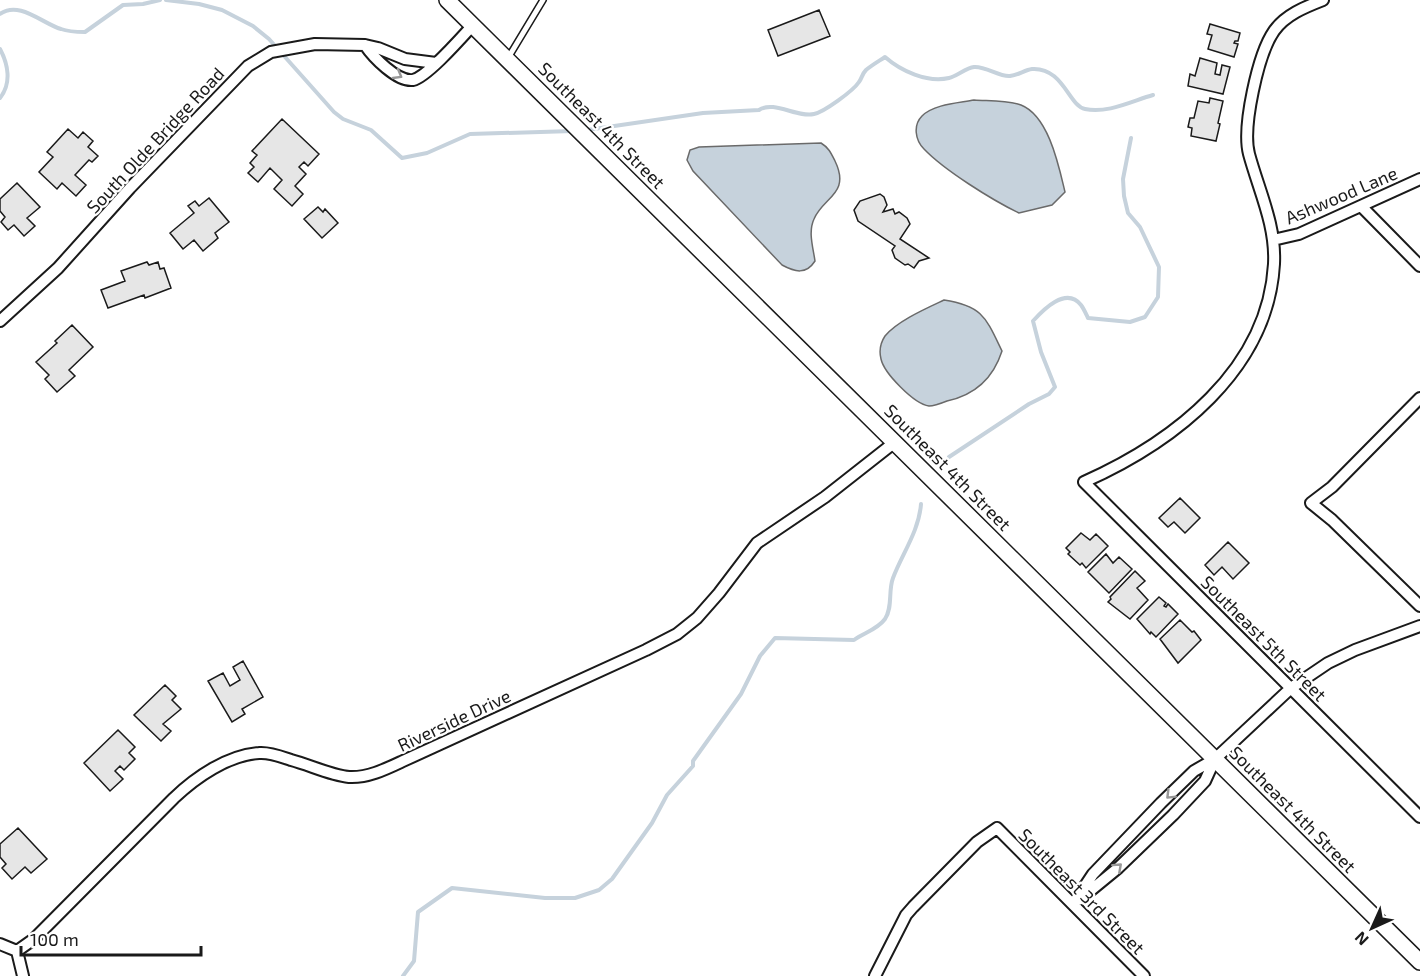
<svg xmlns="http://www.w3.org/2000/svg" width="1420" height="976" font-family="'Exo 2',sans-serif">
<rect width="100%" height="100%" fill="#fff"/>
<path fill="#c6d2dc" stroke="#6a6a6a" stroke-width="1.5" d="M974 100C990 101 1007 100 1021 105 1049 116 1059 167 1065 192L1052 205 1019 213C992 200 944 170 924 149 915 140 913 125 922 116 934 104 959 103 974 100Z
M821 143C829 148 831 153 835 161 851 194 823 197 814 219 808 232 813 247 815 261 806 275 795 272 782 265L693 171 687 160 690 150 699 147Z
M944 300C983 306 986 318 1002 351 993 379 975 395 947 401 942 403 934 406 929 406 914 404 884 373 881 359 879 351 881 342 885 336 897 321 927 308 944 300Z"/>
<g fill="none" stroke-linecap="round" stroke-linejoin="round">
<path stroke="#c6d2dc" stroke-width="4" d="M166 0 199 4 222 10 253 26 269 39 334 112 343 119 371 130 402 158 427 153 470 134 573 131
M0 14C19 0 43 24 61 29 69 32 78 32 85 32L123 5 143 4 160 0
M0 49C8 64 12 83 0 98
M587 130 703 113 759 110C774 100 797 118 814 114 824 112 853 91 859 82 862 78 862 74 866 70 872 65 879 61 885 57 901 71 927 83 949 78 957 76 966 68 974 67 986 66 999 77 1010 76 1018 75 1025 70 1032 69 1063 67 1069 106 1085 109 1107 114 1132 101 1153 95
M949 457 1029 404 1049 394 1055 387 1041 352 1033 321C1043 310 1066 286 1081 305 1084 309 1086 314 1088 318L1130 322 1145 317 1158 297 1159 267 1140 227 1128 213 1124 196 1123 179 1131 138
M403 976 414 961 418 912 452 888 545 898H575L599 890 612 879 652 823 667 795 693 766V761L741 694 760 656 775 638 854 640C863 633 877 630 885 619 893 607 888 591 893 578 902 554 919 531 921 504"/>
</g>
<path fill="#e6e6e6" stroke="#1a1a1a" stroke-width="1.5" d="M819 10 830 36 778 56 768 30Z
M1210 24 1240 33 1238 41H1235L1234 43 1238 44 1234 57 1208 49 1212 35 1207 34Z
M1200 58 1217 63 1215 74 1220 75 1222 65 1230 67 1223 94 1188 86 1190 74 1195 76Z
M1210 98 1223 101 1218 123 1220 124 1216 141 1191 136 1192 128 1188 127 1190 118H1194L1198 101 1209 103Z
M282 119 319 154 308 166 304 162 299 167 306 174 295 186 303 194 292 206 274 189 282 180 270 168 258 182 248 173 254 167 250 163 257 155 252 151Z
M68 129 78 138 83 132 93 141 88 147 98 156 92 162 89 160 75 175 86 185 76 196 62 183 57 189 39 172 53 157 47 152Z
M17 183 40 207 27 218 35 226 24 236 14 225 8 230 1 222 5 217 0 211V199Z
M880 194 884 197 887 205 883 212 893 209 895 214 899 212 907 218 910 224 900 239 929 258 919 261 914 268 908 264 905 265 895 258 892 250 895 246 858 221 854 210 860 201Z
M209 198 229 222 215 233 218 238 203 251 194 240 183 249 170 233 194 213 188 206 195 201 199 206Z
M318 207 323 212 325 209 338 223 322 238 304 219Z
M147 262 149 265 158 262 160 269 164 268 171 288 145 298 144 295 108 308 101 290 125 281 121 271Z
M72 325 93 347 69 370 75 376 57 392 45 379 49 375 36 362 57 343 55 341Z
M1180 498 1200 518 1185 533 1174 522 1168 527 1159 518Z
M1081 533 1090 540 1096 534 1108 546 1086 568 1082 563 1080 565 1068 554 1070 552 1066 548Z
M1228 542 1249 563 1233 579 1222 567 1214 575 1205 565Z
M1106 554 1113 563 1119 557 1132 569 1109 593 1088 572Z
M1135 571 1145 581 1137 588 1148 600 1130 619 1108 602 1111 599 1110 597Z
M1159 597 1166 603 1164 606 1166 607 1168 604 1178 614 1156 637 1151 632 1150 634 1137 619Z
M1180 620 1192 632 1194 631 1201 640 1178 663 1160 639Z
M243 661 263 697 242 709 245 714 232 722 208 681 223 673 230 686 240 680 233 667Z
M165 685 176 696 172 700 181 709 163 724 171 731 161 741 134 715Z
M118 730 135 747 129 753 135 759 124 770 120 766 115 771 123 779 110 791 84 763Z
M18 828 47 859 31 873 25 867 12 879 2 868 6 864 0 857V844Z"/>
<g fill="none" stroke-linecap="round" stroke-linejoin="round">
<defs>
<path id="service" d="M508 58 543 0"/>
<path id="minor" d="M1323 0C1305 7 1285 15 1274 31 1258 54 1242 127 1249 154 1259 191 1276 225 1274 264 1268 370 1174 442 1084 482L1420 817
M365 45C373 57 397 82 413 80 427 77 462 37 473 25
M1361 206 1420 266
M1273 240 1299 234 1420 179
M0 321 58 268 130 188 248 66 271 52 315 44 365 45 378 48 405 59 436 63
M1420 398 1332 487 1311 503 1332 520 1420 606
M1079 900 1118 868 1173 815 1205 781 1215 759
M1073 904 1093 874 1161 803 1194 771 1215 759 1291 688 1328 663 1355 650 1420 626
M0 944 17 951
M17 951 34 939 174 798C196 777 228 755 259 753 270 752 282 757 291 760 310 765 330 775 349 777 368 778 386 769 403 761L646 650 677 634 697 618 719 593 757 543 825 497 895 442
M17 951 23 976
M875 976 906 915 913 907 977 842 997 828 1144 976"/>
<path id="secondary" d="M447 0 1420 962"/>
</defs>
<use href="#service" stroke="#1a1a1a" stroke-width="8"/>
<use href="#minor" stroke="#1a1a1a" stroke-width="14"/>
<use href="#secondary" stroke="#1a1a1a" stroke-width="18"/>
<use href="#service" stroke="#fff" stroke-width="5"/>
<use href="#minor" stroke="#fff" stroke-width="10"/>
<use href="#secondary" stroke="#fff" stroke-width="15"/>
</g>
<defs><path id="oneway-chevron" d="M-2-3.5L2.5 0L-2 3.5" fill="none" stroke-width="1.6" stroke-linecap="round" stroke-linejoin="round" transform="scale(1.5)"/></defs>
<g stroke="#989898">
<use href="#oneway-chevron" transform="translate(398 75) rotate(30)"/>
<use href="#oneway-chevron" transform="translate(1170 795) rotate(135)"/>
<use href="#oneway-chevron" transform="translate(1118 867) rotate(-42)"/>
</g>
<g text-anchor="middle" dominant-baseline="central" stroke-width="4.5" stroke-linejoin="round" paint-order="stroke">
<g font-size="18" fill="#1a1a1a" stroke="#fff">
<text transform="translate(602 125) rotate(45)">Southeast 4th Street</text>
<text transform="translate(155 140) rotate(-47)">South Olde Bridge Road</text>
<text transform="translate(1341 195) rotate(-23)">Ashwood Lane</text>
<text transform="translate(948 467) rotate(45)">Southeast 4th Street</text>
<text transform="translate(1264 638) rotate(45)">Southeast 5th Street</text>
<text transform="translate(454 720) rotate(-25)">Riverside Drive</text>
<text transform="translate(1293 809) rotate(45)">Southeast 4th Street</text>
<text transform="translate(1082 891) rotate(45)">Southeast 3rd Street</text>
</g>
</g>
<g transform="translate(1372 928) rotate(225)" stroke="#ffffff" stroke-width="4.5" paint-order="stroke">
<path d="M0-4.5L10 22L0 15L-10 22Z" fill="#1a1a1a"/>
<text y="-9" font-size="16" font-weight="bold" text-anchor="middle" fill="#1a1a1a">N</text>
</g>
<path d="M21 946v9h180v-9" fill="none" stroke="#1a1a1a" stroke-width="3"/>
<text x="30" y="946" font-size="18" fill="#1a1a1a" stroke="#ffffff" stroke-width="4.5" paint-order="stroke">100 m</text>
</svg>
